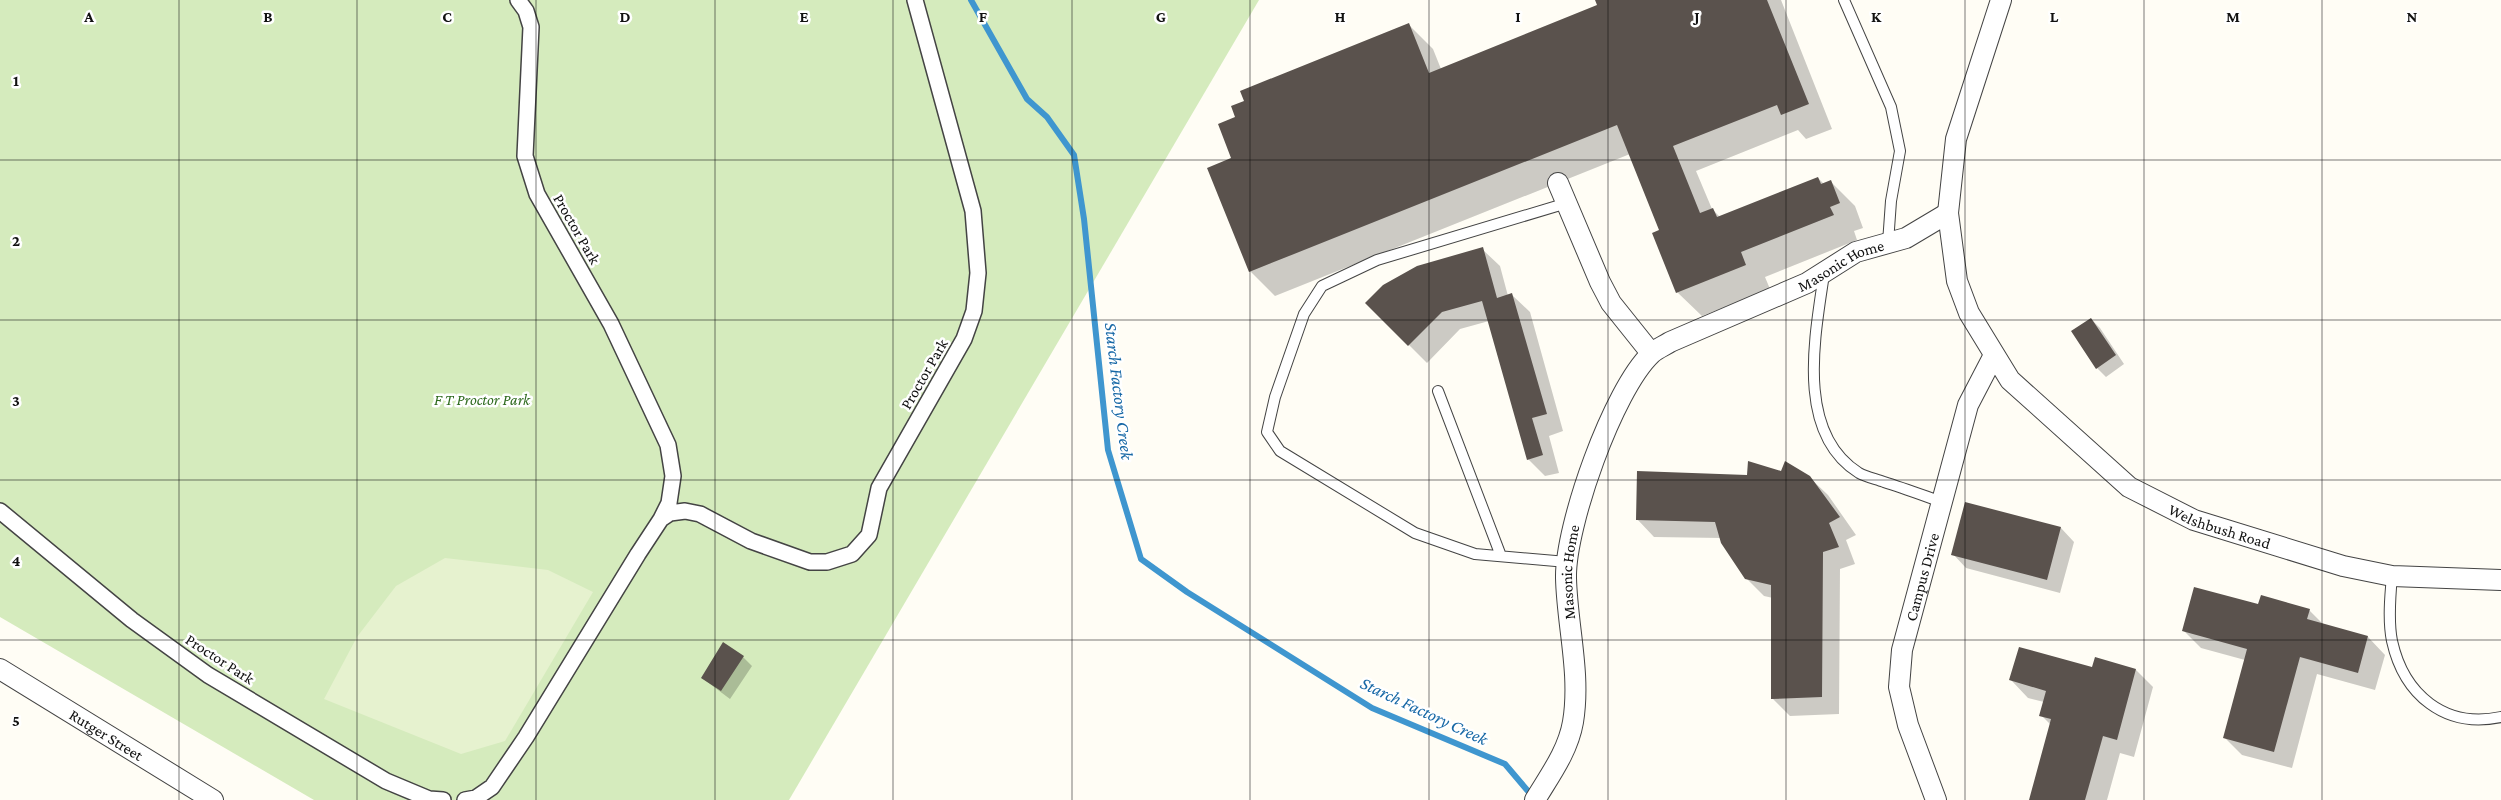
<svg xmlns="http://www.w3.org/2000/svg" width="2501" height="800" font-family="'Crimson Pro',serif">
<rect width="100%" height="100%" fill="#fffdf5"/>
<path fill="#d5ebbd" d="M0 0H1259L789 800H314L0 617Z"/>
<path fill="#e6f2cf" d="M445 558 548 570 593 592 505 741 461 754 324 699 357 637 396 586Z"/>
<path fill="#0003" d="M1596 0H1781L1832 129 1806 139 1798 130 1696 171 1712 209 1720 217 1818 178 1824 184 1831 182 1855 206 1863 228 1854 231 1857 240 1765 277 1770 289 1702 316 1677 292 1660 231 1630 154 1275 296 1250 271 1233 159 1237 118 1409 25 1433 49 1441 69 1599 6Z
M1482 249 1500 266 1508 296 1512 295 1530 312 1563 431 1549 436 1559 473 1545 476 1528 459 1489 321 1460 329 1427 363 1367 303Z
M2091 319 2100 328 2124 364 2106 377 2097 368Z
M1781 472 1809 477 1828 495 1856 535 1846 540 1855 564 1840 569 1839 714 1790 716 1773 699V598L1764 596 1746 578 1721 538 1654 537 1637 519 1748 476Z
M2061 528 2074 542 2060 593 1966 568 1953 554Z
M2259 606 2309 610 2324 625 2368 637 2385 655 2375 690 2317 674 2292 768 2242 755 2224 737 2245 660 2201 648 2184 631Z
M743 657 752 666 730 699 702 678Z
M2093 668 2136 670 2153 687 2134 757 2120 753 2107 800H2030L2051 725 2041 715 2044 702 2028 698 2011 680Z"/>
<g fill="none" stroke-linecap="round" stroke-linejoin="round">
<path stroke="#3f96cf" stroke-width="6" d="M971 0 1027 99 1047 117 1074 155 1084 219 1108 450 1141 559 1187 592 1372 708 1505 764 1533 797"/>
</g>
<path fill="#5a524d" d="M1595 0H1767L1809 104 1781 115 1777 105 1673 146 1700 213 1713 208 1717 217 1818 177 1821 184 1831 180 1840 203 1830 207 1834 215 1741 252 1746 265 1676 293 1652 233 1659 230 1617 125 1249 272 1207 168 1231 158 1218 124 1235 117 1231 106 1244 101 1240 91 1409 23 1429 73 1597 5Z
M1483 247 1497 298 1512 293 1547 414 1532 418 1543 455 1527 460 1482 301 1442 312 1408 346 1365 303 1383 285 1417 266Z
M2091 318 2116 355 2096 369 2071 331Z
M1748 461 1781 471 1785 461 1810 476 1840 517 1829 523 1839 547 1823 552 1822 697 1771 699V585L1745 579 1721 543 1715 522 1636 520 1637 471 1747 475Z
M1965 502 2061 527 2047 580 1951 555Z
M2194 587 2258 604 2261 595 2310 609 2307 619 2368 636 2358 673 2300 657 2274 752 2223 738 2247 649 2182 631Z
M723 642 744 656 721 691 701 678Z
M2019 647 2092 667 2095 657 2136 669 2117 740 2103 736 2085 800H2029L2051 719 2039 716 2046 691 2009 680Z"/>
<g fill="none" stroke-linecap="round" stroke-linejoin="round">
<defs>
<path id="service" d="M1844 0 1891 107 1900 151 1891 201 1888 243
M1567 203 1377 260 1322 286 1304 314 1275 397 1267 432 1280 451 1415 533 1475 554 1567 562
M1824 274C1815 336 1795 433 1859 473 1866 477 1876 479 1884 482 1903 488 1922 495 1942 502
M1438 391 1501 556
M2392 576C2390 597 2388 621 2392 641 2404 695 2445 729 2501 717"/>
<path id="pedestrian" d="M518 0 526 11 531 27 525 156 537 194 611 324 668 445 673 476 669 503 661 519
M0 511 132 620 208 675 386 781 429 799 443 800
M465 800 476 798 492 787 526 737 638 554 661 519 670 513 685 511 700 514 751 541 810 562H827L852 554 869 535 879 488 964 339 974 311 978 273 973 211 915 0"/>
<g id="minor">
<path id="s1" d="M2001 0 1956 139 1948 213 1957 281 1969 313 2010 380 2129 487 2194 520 2343 566 2392 576 2501 580"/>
<path d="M1558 183 1600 282 1611 303 1651 353"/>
<path id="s2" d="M0 669 213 800"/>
<path id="s3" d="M1535 800C1550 775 1568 751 1573 722 1581 674 1567 625 1566 578 1565 526 1613 390 1651 354 1656 349 1664 346 1670 342L1807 283 1856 252 1906 238 1948 213"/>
<path id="s4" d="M1936 800 1908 725 1899 687 1902 650 1968 405 1994 355"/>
</g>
</defs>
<use href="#service" stroke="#444" stroke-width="12"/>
<use href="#pedestrian" stroke="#444" stroke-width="18"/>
<use href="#minor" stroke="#444" stroke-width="22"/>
<use href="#service" stroke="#fff" stroke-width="10"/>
<use href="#pedestrian" stroke="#fff" stroke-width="15"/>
<use href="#minor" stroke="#fff" stroke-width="20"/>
</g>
<path fill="none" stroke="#111" stroke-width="1" stroke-opacity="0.55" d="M179 0V800M357 0V800M536 0V800M715 0V800M893 0V800M1072 0V800M1250 0V800M1429 0V800M1608 0V800M1786 0V800M1965 0V800M2144 0V800M2322 0V800M0 160H2501M0 320H2501M0 480H2501M0 640H2501"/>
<g text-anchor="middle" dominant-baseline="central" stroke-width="5" stroke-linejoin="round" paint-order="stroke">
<g font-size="16" fill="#111" stroke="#fff">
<text transform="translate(577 229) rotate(60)">Proctor Park</text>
<text stroke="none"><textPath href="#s3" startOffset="685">Masonic Home</textPath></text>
<text transform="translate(924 374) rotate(-60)">Proctor Park</text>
<text stroke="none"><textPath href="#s1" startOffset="661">Welshbush Road</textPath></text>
<text stroke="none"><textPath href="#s3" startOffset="238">Masonic Home</textPath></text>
<text stroke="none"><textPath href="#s4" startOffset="232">Campus Drive</textPath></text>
<text transform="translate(220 659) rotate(33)">Proctor Park</text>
<text stroke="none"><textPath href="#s2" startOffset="125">Rutger Street</textPath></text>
</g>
<g font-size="16" font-style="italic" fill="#2f6b1f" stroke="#fff">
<text x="482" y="399">F T Proctor Park</text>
</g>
<g font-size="18" font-style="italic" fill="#1768a6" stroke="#fff">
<text transform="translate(1119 391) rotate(83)">Starch Factory Creek</text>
<text transform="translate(1424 711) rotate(25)">Starch Factory Creek</text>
</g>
</g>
<g font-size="16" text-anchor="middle" font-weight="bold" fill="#111" stroke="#fff" stroke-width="5" stroke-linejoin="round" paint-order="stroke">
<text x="89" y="22">A</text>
<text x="268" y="22">B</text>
<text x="447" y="22">C</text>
<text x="625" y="22">D</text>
<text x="804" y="22">E</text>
<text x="983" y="22">F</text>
<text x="1161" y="22">G</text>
<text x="1340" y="22">H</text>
<text x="1518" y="22">I</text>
<text x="1697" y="22">J</text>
<text x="1876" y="22">K</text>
<text x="2054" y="22">L</text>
<text x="2233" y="22">M</text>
<text x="2412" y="22">N</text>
<text x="16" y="86">1</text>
<text x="16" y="246">2</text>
<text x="16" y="406">3</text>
<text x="16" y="566">4</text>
<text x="16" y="726">5</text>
</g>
</svg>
